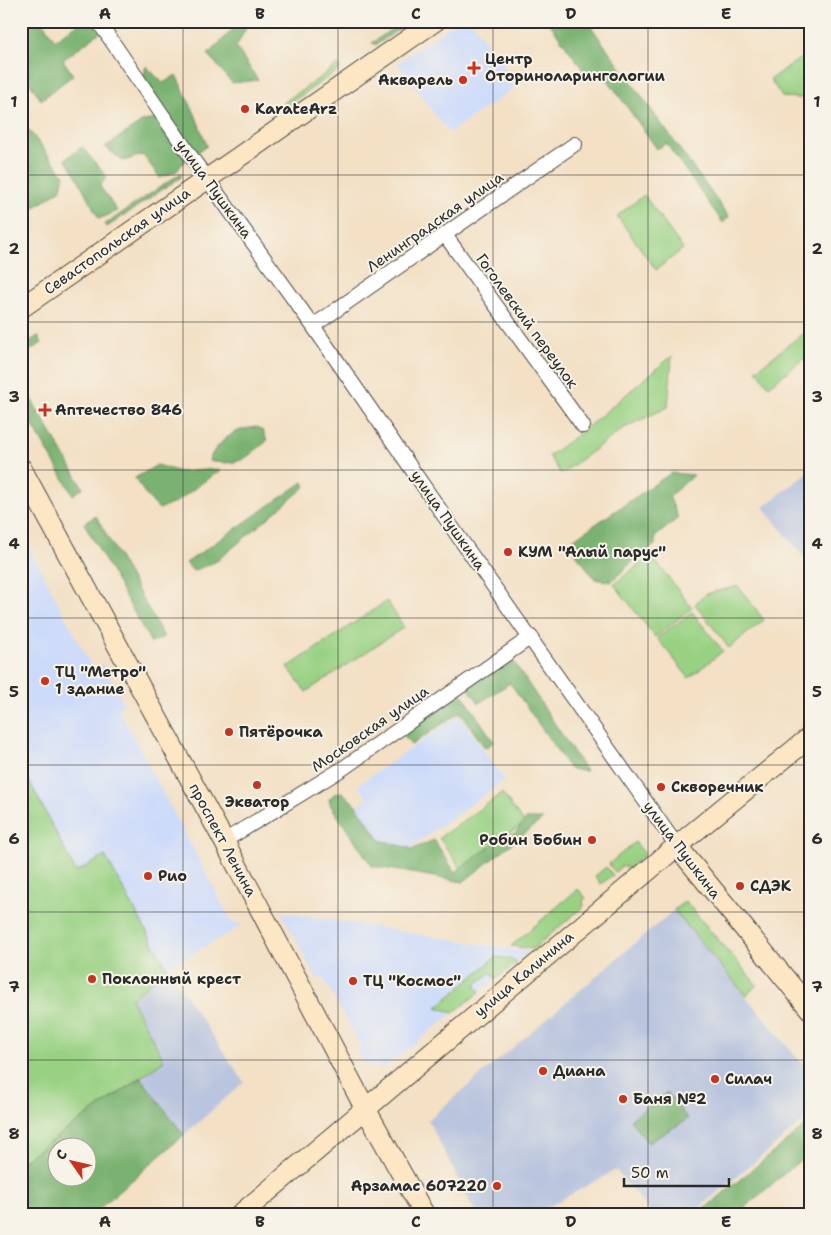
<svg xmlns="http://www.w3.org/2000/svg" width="831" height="1235" font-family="'Shantell Sans',sans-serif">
<rect width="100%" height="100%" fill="#f7f3e8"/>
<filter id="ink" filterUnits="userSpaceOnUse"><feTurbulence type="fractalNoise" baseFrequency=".02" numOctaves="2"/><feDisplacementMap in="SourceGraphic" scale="10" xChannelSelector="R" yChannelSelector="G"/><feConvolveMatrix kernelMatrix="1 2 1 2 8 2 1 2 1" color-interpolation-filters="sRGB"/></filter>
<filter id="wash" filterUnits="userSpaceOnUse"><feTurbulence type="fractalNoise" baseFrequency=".0096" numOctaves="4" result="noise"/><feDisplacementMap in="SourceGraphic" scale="20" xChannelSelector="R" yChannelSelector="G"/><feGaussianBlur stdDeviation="1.12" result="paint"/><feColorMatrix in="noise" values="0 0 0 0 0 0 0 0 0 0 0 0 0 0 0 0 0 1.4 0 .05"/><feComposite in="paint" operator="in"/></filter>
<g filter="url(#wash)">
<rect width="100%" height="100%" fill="#f3e0c5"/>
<path fill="#cddbfa" d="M457 21H471L518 85 449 133 397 63Z
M21 532 93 669 103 664 124 704 118 708 232 922 243 925 167 968 105 856 76 872 21 765Z
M459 715 505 780 410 848 380 840 357 806 367 798 358 785Z
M281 912 530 952 384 1068 372 1067 363 1062 357 1053 361 1047 323 978 317 979Z"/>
<path fill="#b9c5de" d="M810 471V565L763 507Z
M674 910 810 1073V1116L692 1214H652L616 1170 535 1214H476L428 1120Z
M167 968 244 1082 184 1135 141 1078 164 1061 131 999Z"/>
<path fill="#99d183" stroke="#627e57" d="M810 52V92L800 98 782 97 770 79Z
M338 65 340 69 286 106 283 103Z
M644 195 683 249 656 270 617 216Z
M810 328V354L769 386 756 370Z
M672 356 668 407 624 428 561 474 549 456 585 429Z
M651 555 692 608 655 637 614 584Z
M738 586 764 620 729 648 695 604 706 594Z
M387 601 404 627 306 692 288 667Z
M692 612 723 651 689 678 657 638Z
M21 765 76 872 105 856 167 968 131 999 164 1061 21 1162Z
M502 793 524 823 461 868 439 838Z
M635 842 645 854 629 868 622 866 615 872 609 864Z
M606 867 613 875 601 884 595 876Z
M578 889 586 898 583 900 584 906 533 949 511 946Z
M685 901 757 985 746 996 674 910Z
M496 957 510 959 517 963 496 979 491 972 475 985 480 992 453 1013 437 1007Z"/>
<path fill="#7ab371" stroke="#526f4e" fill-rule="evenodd" d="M21 21 43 23 55 40 82 21H92L100 32 63 60 73 75 41 100 21 69Z
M403 21H411L376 45 372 43Z
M548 21H587L729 217 723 223 666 143 657 149 603 73 591 81Z
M240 22 246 28 236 47 258 80 232 83 208 54Z
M146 66 163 83 176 75 195 114 207 146 194 154 143 78Z
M158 119 186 159 177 171 160 178 143 155 123 161 105 147 143 121Z
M21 120 64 175 61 189 21 217Z
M82 147 107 177 100 186 117 211 99 219 76 175 65 159Z
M181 173V177L107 227 104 225Z
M38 336 42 343 21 356V347Z
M21 381 83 488 73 495 21 405Z
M257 427 263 431 267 441C262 445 247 458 241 460 232 464 218 463 209 461 213 448 228 434 241 430 246 428 252 428 257 427Z
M157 465 180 472 216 469 221 471 210 477 175 503 159 509 146 495 135 478Z
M671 473 694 475 669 496 678 518 655 537V545L632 562 611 582 595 579 568 543Z
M303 482 305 487 217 561 193 571 186 563Z
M96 516 164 637 151 643 84 523Z
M510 656 586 771 570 769 510 683 479 703 467 686Z
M461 692 494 742 485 748 460 712 411 745 402 733Z
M342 792 357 806 380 840 413 849 434 840 455 872 498 841 515 833 526 819H543L463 882 372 866 331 806 329 799 334 794Z
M141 1078 184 1135 93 1214H21V1162ZM58 1148H88V1178H58Z
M667 1092 688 1119 648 1143 630 1120Z
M810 1122V1152L737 1214H698Z"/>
</g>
<g filter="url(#ink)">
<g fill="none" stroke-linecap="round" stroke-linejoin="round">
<defs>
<path id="street" d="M98 21 194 161 313 326 458 536 677 846
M445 235 583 426
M313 326 575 144
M224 841 342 769 531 637"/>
<path id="secondary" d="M21 308 435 21
M21 468 224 841 365 1108 424 1214
M677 846 810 1009
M241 1214 677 846 810 737"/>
</defs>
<use href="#street" stroke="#494642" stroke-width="16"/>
<use href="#secondary" stroke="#494642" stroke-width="22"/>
<use href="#street" stroke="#fff" stroke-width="14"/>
<use href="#secondary" stroke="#fce6c4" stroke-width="20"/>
</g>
</g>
<path fill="none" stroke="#2b2b2b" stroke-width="1" stroke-opacity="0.55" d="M183 21V1214M338 21V1214M493 21V1214M648 21V1214M21 175H810M21 322H810M21 470H810M21 618H810M21 765H810M21 912H810M21 1060H810"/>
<g fill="#c8321e" stroke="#f7f3e8" stroke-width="2">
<path d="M471.5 60.5h5v5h5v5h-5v5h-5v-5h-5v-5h5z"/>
<circle cx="463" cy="80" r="5"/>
<circle cx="245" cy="109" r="5"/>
<path d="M42.5 402.5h5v5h5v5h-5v5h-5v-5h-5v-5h5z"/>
<circle cx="508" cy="552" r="5"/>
<circle cx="45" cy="681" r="5"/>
<circle cx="229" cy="732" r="5"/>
<circle cx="257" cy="785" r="5"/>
<circle cx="661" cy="787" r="5"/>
<circle cx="592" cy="840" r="5"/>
<circle cx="148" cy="876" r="5"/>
<circle cx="740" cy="886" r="5"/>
<circle cx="92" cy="979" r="5"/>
<circle cx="353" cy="981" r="5"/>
<circle cx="543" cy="1071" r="5"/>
<circle cx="715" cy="1079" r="5"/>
<circle cx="623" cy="1099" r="5"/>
<circle cx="497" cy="1186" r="5"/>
</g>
<g text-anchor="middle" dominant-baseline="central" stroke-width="4" stroke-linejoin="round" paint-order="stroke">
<g font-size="15" font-weight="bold" fill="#2b2b2b" stroke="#f7f3e8" text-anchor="start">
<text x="485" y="59">Центр<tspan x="485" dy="17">Оториноларингологии</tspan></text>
<text x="453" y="80" text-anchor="end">Акварель</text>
<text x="255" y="109">KarateArz</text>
<text x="55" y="410">Аптечество 846</text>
<text x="518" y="552">КУМ "Алый парус"</text>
<text x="55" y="672">ТЦ "Метро"<tspan x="55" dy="17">1 здание</tspan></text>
<text x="239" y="732">Пятёрочка</text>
<text x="671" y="787">Скворечник</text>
<text x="257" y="802" text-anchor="middle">Экватор</text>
<text x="582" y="840" text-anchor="end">Робин Бобин</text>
<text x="158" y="876">Рио</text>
<text x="750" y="886">СДЭК</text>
<text x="102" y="979">Поклонный крест</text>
<text x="363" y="981">ТЦ "Космос"</text>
<text x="553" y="1071">Диана</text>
<text x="725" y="1079">Силач</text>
<text x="633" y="1099">Баня №2</text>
<text x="487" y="1186" text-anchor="end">Арзамас 607220</text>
</g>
<g font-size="15" fill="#2b2b2b" stroke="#f7f3e8">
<text transform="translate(214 189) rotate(54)">улица Пушкина</text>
<text transform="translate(435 222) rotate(-35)">Ленинградская улица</text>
<text transform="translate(117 241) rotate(-35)">Севастопольская улица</text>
<text transform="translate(527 321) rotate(54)">Гоголевский переулок</text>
<text transform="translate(448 520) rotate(55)">улица Пушкина</text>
<text transform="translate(370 729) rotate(-35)">Московская улица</text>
<text transform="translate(223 840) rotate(62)">проспект Ленина</text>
<text transform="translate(682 850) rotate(53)">улица Пушкина</text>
<text transform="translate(524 974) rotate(-40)">улица Калинина</text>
</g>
</g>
<rect width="831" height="1235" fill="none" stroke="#f7f3e8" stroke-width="55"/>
<g transform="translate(72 1162) rotate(304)"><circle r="24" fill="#f7f3e8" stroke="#a5a39c"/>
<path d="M0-4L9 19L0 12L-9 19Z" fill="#c8321e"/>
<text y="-8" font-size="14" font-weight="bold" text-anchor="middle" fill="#2b2b2b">С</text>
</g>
<path d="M624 1178v8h105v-8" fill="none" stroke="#2b2b2b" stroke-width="2.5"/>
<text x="631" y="1178" font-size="15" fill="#2b2b2b" stroke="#f7f3e8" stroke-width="4" paint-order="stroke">50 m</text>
<rect x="28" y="28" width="776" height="1180" fill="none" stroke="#2b2b2b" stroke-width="2"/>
<g font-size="16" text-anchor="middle" font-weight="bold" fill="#2b2b2b">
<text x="105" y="19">A</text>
<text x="260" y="19">B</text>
<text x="416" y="19">C</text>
<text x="571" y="19">D</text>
<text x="726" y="19">E</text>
<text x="14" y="107">1</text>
<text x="817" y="107">1</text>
<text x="14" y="254">2</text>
<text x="817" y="254">2</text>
<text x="14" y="402">3</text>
<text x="817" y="402">3</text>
<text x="14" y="549">4</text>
<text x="817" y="549">4</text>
<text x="14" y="697">5</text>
<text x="817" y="697">5</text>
<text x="14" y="844">6</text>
<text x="817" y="844">6</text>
<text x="14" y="992">7</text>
<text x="817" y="992">7</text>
<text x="14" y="1139">8</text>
<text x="817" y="1139">8</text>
<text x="105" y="1227">A</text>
<text x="260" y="1227">B</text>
<text x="416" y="1227">C</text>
<text x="571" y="1227">D</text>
<text x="726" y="1227">E</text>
</g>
</svg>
